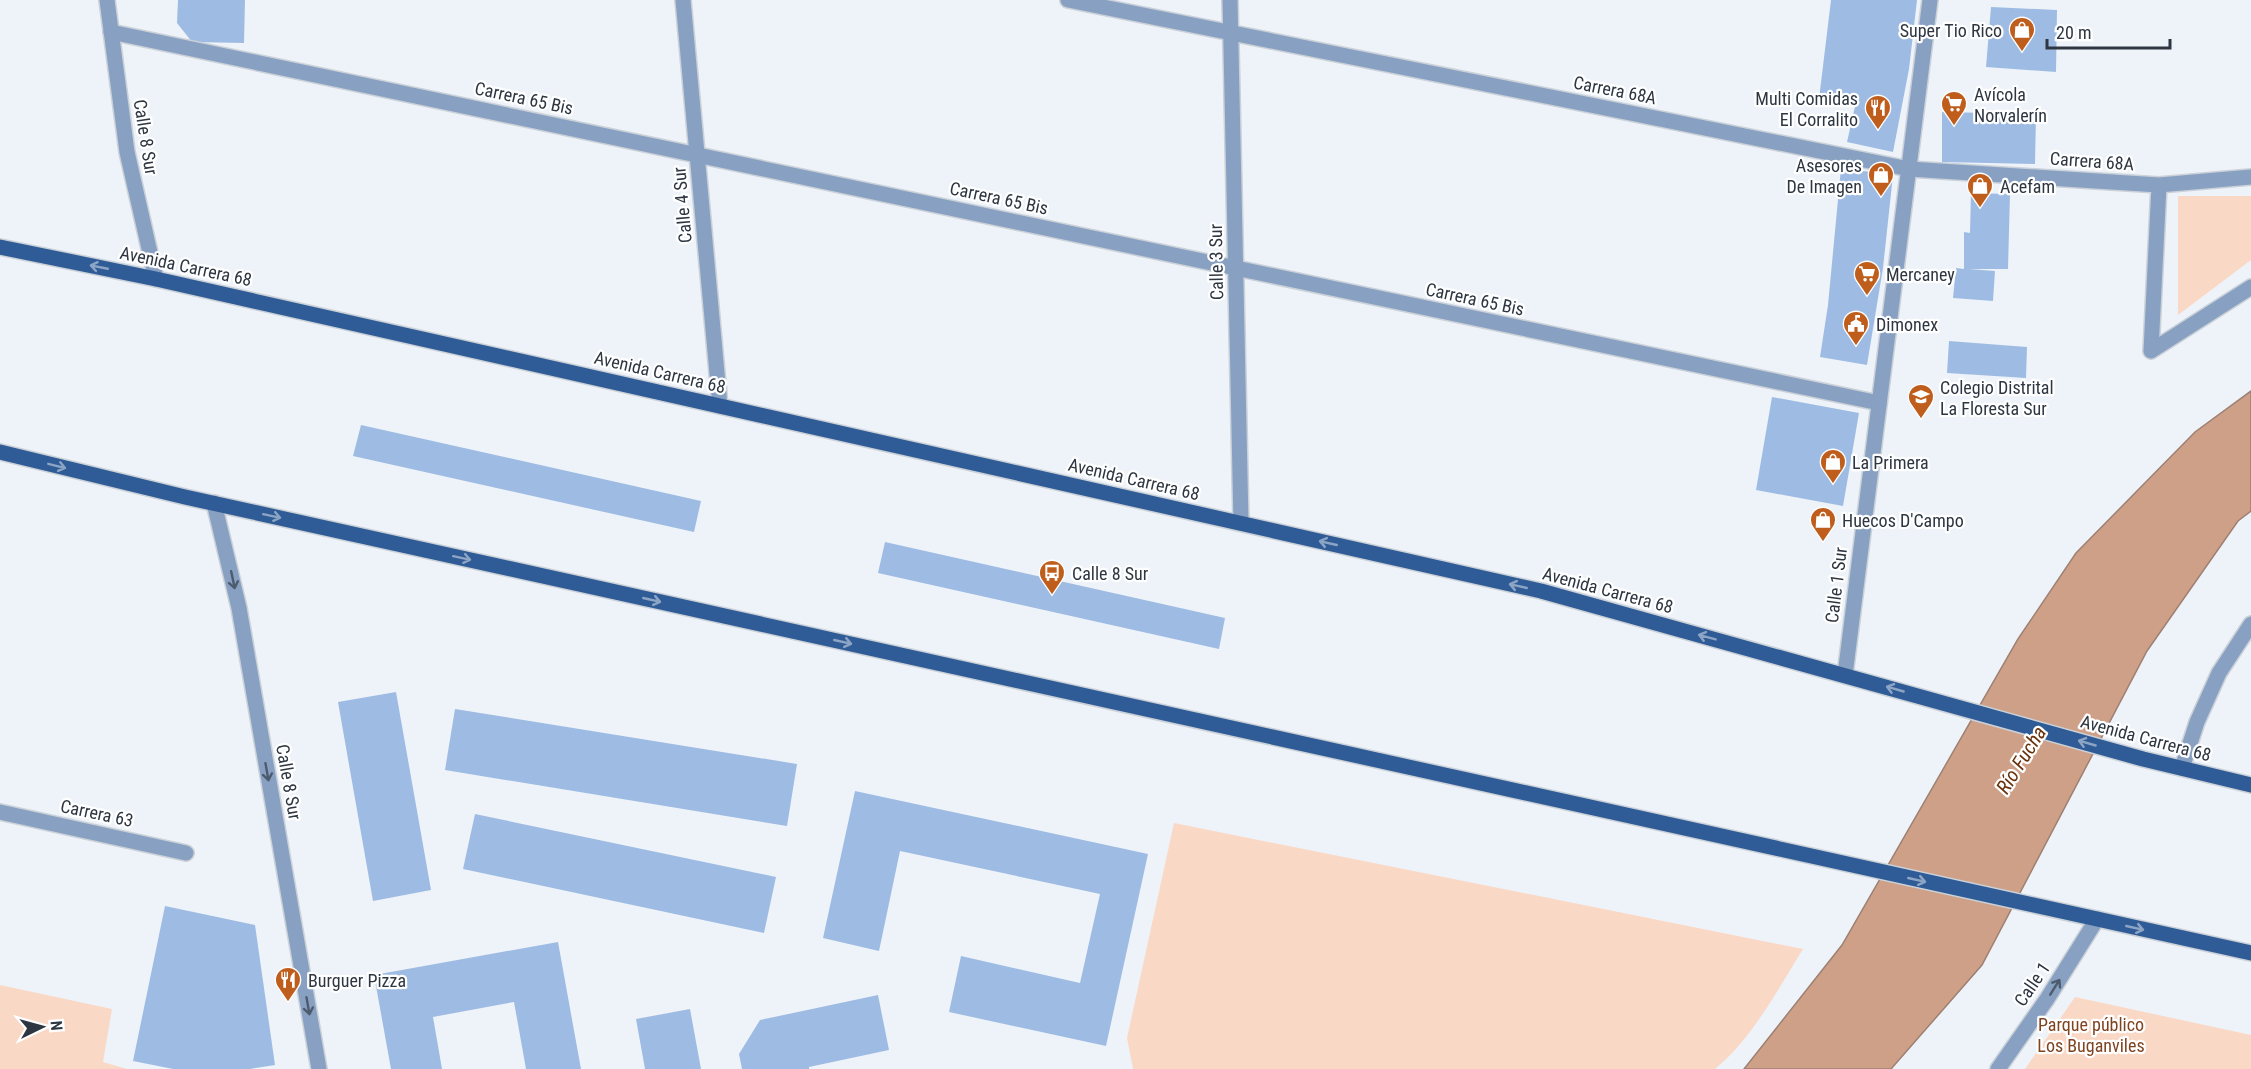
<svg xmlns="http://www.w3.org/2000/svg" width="2251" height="1069" font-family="'Roboto Condensed',sans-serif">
<rect width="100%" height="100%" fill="#eef3f9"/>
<path fill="#fad8c6" d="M2178 196H2251V260L2178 315Z
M1174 823 1803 949C1779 988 1751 1040 1715 1069H1133L1127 1038Z
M0 985 112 1009 103 1062 127 1069H0Z
M2075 997 2251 1035V1069H2025Z"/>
<path fill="#cea088" stroke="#9e8073" stroke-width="1.5" d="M2251 391V511L2238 521 2147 651 1982 965 1891 1069H1744L1842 945 2018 639 2076 553 2195 432Z"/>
<path fill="#9ebce3" d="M178 0H245L244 43 192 42 177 23Z
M1831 0H1917L1909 69 1893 152 1847 142 1856 102 1819 99Z
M1991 7 2057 10 2056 72 1986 67Z
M1942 112 2036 114 2035 164 1942 162Z
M1841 168 1893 175 1883 268 1867 365 1820 357 1828 305Z
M1971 193 2010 194 2008 269H1969L1995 271 1993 301 1953 298 1956 268 1964 269V232L1970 233Z
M1949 341 2027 347 2026 378 1947 373Z
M1772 397 1859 413 1843 506 1756 490Z
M361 425 701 501 694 532 353 456Z
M885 542 1225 618 1219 649 878 573Z
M396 692 431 890 373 901 338 702Z
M455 709 797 764 787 826 445 770Z
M855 791 1148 854 1106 1046 949 1012 961 956 1080 983 1100 894 900 851 879 951 823 938Z
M475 814 776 877 764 933 463 869Z
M165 906 255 925 275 1065 250 1069H173L133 1061Z
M558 942 581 1069H526L514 1002 433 1017 442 1069H391L374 975Z
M878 995 889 1050 809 1067V1069H742L739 1054 760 1020Z
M690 1009 701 1069H645L636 1019Z"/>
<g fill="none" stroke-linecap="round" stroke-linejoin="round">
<defs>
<path id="minor" d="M683 0 720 406
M1068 0 1909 169 2159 185 2251 177
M1230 0 1241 523
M111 32 1879 403
M2151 351 2159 185
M2151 351 2251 287
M2182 768 2197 722 2219 673 2251 624
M0 812 186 853
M1998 1069 2047 999 2097 919"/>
<path id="tertiary" d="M107 0 127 152 156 279
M214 503 239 608 319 1069
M1845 675 1930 0"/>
<path id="primary" d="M0 247 156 279 1541 591 2143 759 2251 785
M0 452 185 497 2251 953"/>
</defs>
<use href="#minor" stroke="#cbd1d8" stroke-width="18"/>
<use href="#tertiary" stroke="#cbd1d8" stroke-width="18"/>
<use href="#primary" stroke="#cbd1d8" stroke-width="18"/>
<use href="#minor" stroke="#88a1c2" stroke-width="15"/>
<use href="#tertiary" stroke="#88a1c2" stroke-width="15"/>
<use href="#primary" stroke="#2f5c96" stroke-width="15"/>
</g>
<defs><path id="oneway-shaft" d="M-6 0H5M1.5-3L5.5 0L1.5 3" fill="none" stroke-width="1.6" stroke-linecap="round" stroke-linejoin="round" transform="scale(1.5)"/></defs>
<g stroke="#8da5c5">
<use href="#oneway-shaft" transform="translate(99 267) rotate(-169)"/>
<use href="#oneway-shaft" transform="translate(57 466) rotate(14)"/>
<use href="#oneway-shaft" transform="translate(272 516) rotate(12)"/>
<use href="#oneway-shaft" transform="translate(1328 543) rotate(-167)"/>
<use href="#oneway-shaft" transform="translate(462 558) rotate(12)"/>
<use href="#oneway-shaft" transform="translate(1518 586) rotate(-167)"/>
<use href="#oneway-shaft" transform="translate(652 600) rotate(13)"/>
<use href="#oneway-shaft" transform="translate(1707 637) rotate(-165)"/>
<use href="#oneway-shaft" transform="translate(843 642) rotate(13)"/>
<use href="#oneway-shaft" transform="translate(1895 689) rotate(-164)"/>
<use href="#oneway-shaft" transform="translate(2087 743) rotate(-164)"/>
<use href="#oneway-shaft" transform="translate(1917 880) rotate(13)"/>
<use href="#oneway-shaft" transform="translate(2135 928) rotate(13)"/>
</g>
<g stroke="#4d5b6e">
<use href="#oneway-shaft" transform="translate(233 580) rotate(78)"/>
<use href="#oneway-shaft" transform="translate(267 772) rotate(80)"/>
<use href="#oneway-shaft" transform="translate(2055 987) rotate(-58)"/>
<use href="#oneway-shaft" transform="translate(308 1006) rotate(80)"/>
</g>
<defs>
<symbol id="shop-pin" viewBox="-11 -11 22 30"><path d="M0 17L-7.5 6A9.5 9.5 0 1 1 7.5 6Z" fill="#bf5e1c" stroke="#fff"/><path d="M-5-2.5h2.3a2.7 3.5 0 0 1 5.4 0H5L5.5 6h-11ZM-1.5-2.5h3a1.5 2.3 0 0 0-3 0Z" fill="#fff"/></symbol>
<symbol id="supermarket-pin" viewBox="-11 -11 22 30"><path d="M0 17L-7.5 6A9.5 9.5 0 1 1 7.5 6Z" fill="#bf5e1c" stroke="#fff"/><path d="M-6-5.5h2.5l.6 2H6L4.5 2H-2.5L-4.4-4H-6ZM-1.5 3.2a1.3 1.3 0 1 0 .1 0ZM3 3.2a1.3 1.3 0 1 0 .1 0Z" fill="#fff"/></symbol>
<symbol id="restaurant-pin" viewBox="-11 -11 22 30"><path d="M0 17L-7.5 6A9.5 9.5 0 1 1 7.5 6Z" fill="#bf5e1c" stroke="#fff"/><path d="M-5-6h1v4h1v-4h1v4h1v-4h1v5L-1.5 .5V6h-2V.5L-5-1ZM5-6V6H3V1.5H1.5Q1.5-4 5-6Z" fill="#fff"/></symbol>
<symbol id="civic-pin" viewBox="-11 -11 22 30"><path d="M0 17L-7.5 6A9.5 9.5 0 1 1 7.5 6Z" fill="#bf5e1c" stroke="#fff"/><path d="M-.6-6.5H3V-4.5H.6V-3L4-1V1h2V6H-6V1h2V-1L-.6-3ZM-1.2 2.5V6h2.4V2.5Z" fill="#fff"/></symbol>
<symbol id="school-pin" viewBox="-11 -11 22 30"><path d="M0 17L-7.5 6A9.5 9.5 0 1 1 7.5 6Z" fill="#bf5e1c" stroke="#fff"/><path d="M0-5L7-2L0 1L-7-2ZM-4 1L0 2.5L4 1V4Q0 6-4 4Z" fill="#fff"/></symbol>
<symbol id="bus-pin" viewBox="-11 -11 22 30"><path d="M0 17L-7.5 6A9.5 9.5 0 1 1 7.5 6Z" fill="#bf5e1c" stroke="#fff"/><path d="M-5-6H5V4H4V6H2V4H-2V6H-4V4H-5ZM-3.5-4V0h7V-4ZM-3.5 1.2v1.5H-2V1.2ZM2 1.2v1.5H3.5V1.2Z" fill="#fff"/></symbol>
</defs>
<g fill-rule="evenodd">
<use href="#shop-pin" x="2007" y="15" width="30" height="40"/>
<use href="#supermarket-pin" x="1939" y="89" width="30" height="40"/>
<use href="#restaurant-pin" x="1863" y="93" width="30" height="40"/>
<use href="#shop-pin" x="1866" y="160" width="30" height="40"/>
<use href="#shop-pin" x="1965" y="171" width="30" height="40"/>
<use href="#supermarket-pin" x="1852" y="259" width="30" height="40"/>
<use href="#civic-pin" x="1841" y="309" width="30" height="40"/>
<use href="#school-pin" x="1906" y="382" width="30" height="40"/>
<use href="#shop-pin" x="1818" y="447" width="30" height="40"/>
<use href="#shop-pin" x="1808" y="505" width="30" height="40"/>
<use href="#bus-pin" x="1037" y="558" width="30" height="40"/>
<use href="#restaurant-pin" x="273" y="965" width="30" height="40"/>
</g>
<g text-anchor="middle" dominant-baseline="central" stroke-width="4.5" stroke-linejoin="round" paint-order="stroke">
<g font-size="18" fill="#2d3641" stroke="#fff" text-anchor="start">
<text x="2002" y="30" text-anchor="end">Super Tio Rico</text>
<text x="1974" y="94">Avícola<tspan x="1974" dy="21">Norvalerín</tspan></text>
<text x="1858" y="98" text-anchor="end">Multi Comidas<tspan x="1858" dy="21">El Corralito</tspan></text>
<text x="1862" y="165" text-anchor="end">Asesores<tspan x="1862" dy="21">De Imagen</tspan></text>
<text x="2000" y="186">Acefam</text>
<text x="1886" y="274">Mercaney</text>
<text x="1876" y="324">Dimonex</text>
<text x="1940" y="387">Colegio Distrital<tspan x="1940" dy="21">La Floresta Sur</tspan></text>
<text x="1852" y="462">La Primera</text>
<text x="1842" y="520">Huecos D'Campo</text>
<text x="1072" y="573">Calle 8 Sur</text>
<text x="308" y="980">Burguer Pizza</text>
</g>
<g font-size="18" fill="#2d3641" stroke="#fff">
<text transform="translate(1615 90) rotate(11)">Carrera 68A</text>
<text transform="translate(524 98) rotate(12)">Carrera 65 Bis</text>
<text transform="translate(146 137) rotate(81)">Calle 8 Sur</text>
<text transform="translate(2092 161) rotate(4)">Carrera 68A</text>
<text transform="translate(999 198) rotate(12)">Carrera 65 Bis</text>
<text transform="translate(682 205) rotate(-95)">Calle 4 Sur</text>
<text transform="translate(1216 262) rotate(-91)">Calle 3 Sur</text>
<text transform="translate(186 266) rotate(12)">Avenida Carrera 68</text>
<text transform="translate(1475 299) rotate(12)">Carrera 65 Bis</text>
<text transform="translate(660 372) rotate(13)">Avenida Carrera 68</text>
<text transform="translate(1134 479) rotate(13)">Avenida Carrera 68</text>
<text transform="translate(1836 585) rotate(-83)">Calle 1 Sur</text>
<text transform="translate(1608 590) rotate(15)">Avenida Carrera 68</text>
<text transform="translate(2146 738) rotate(15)">Avenida Carrera 68</text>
<text transform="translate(289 782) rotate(80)">Calle 8 Sur</text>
<text transform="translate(97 813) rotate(12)">Carrera 63</text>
<text transform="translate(2032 984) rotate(-56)">Calle 1</text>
</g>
<g font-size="18" fill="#7e431f" stroke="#fff">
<text x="2091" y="1024">Parque público<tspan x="2091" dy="21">Los Buganviles</tspan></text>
</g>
<g font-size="20" font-style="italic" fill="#6a310a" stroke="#fff">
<text transform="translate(2021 760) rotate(-58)">Río Fucha</text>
</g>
</g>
<g transform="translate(42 1027) rotate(85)" stroke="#ffffff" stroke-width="4.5" paint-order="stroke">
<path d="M0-4.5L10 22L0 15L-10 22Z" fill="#2d3641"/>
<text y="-9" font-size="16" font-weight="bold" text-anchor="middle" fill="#2d3641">N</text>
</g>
<path d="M2047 39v9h123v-9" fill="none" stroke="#2d3641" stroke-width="3"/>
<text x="2056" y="39" font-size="18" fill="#2d3641" stroke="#ffffff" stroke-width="4.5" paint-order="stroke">20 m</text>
</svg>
